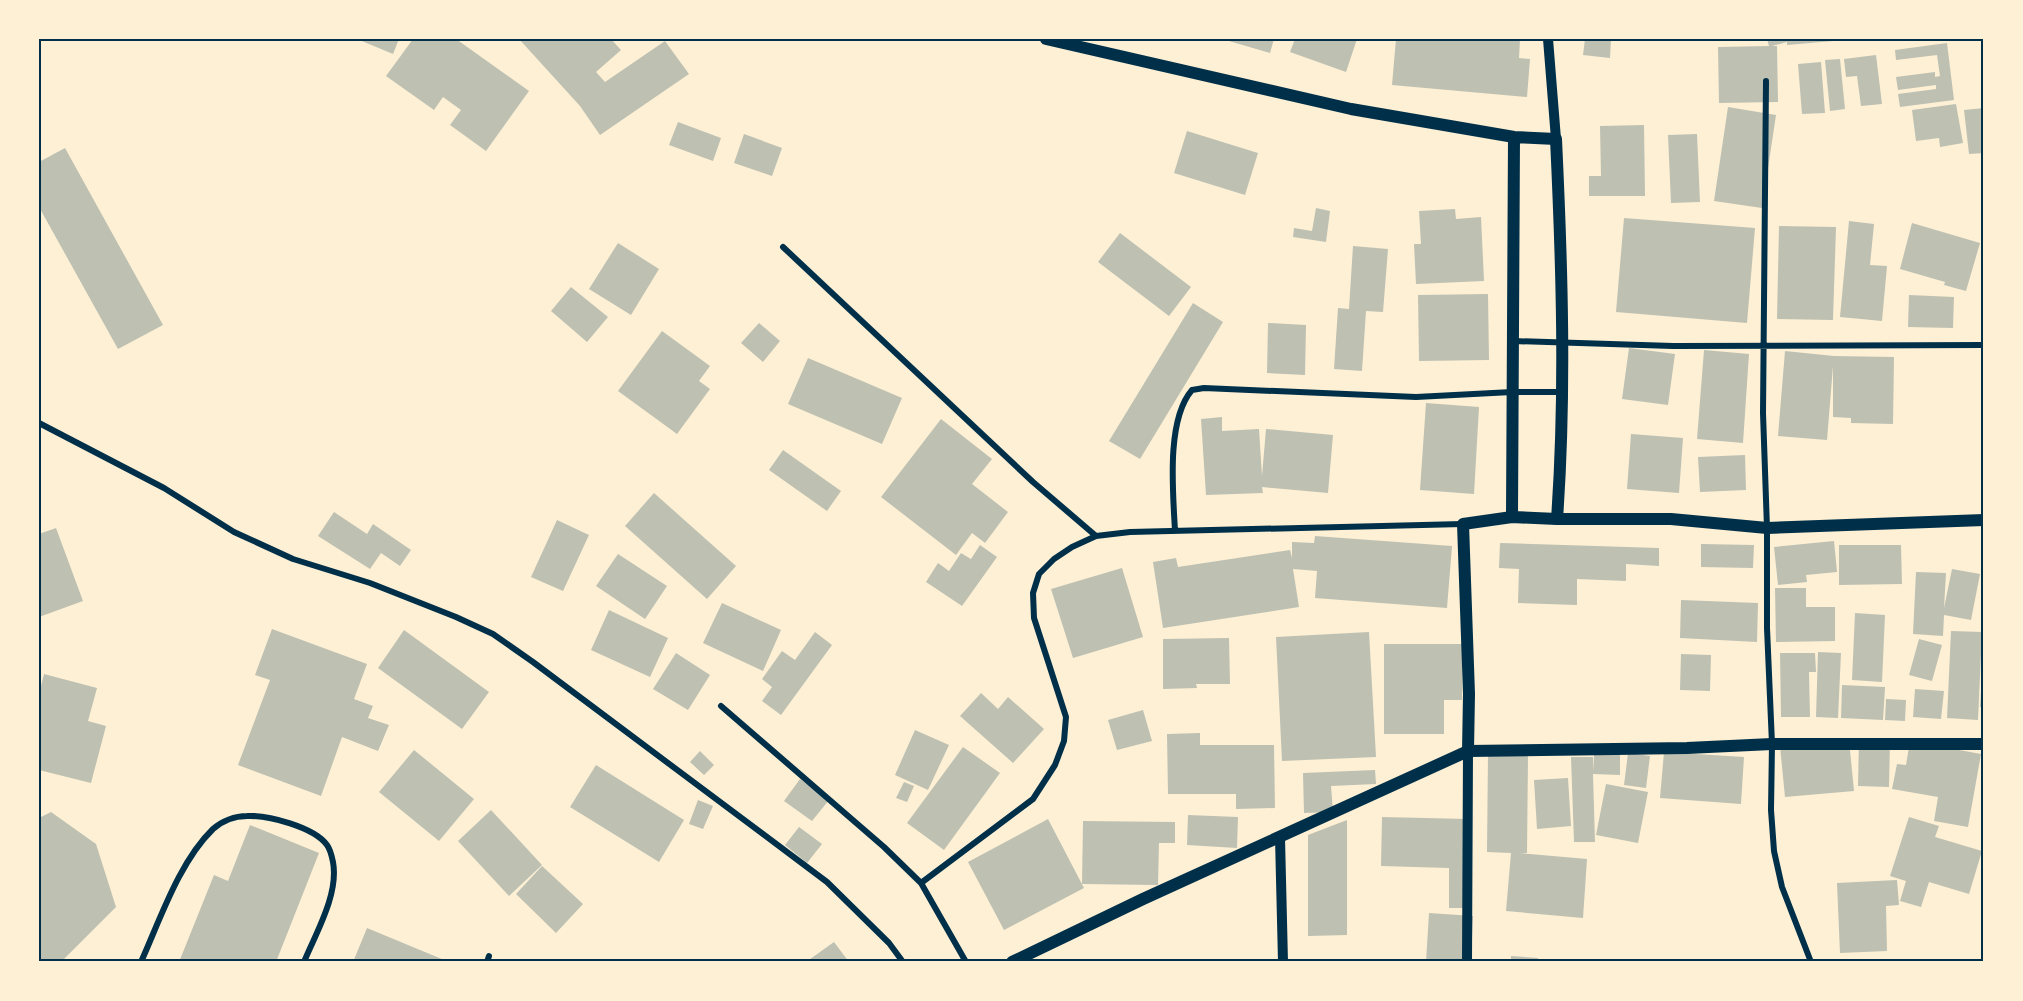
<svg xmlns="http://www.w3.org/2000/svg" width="2023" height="1001" font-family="'Times New Roman',serif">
<rect width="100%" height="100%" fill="#fdf0d5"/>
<path fill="#bec0b2" d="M357 39H399L393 54Z
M413 39H456L529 91 486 151 450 125 461 110 443 97 434 110 386 76Z
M519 39H611L621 50 596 72 605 82 665 41 689 74 600 135 580 106Z
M1222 39H1274L1270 53Z
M1295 39H1357L1346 72 1290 52Z
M1396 39 1520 40 1519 58 1530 59 1527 97 1392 85Z
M1585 39H1611L1610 58 1583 55Z
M1767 39H1833V41L1787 45V42L1772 46H1777L1778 102 1719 103 1718 47 1769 46Z
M1947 43 1954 100 1900 107 1898 94 1936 89V85L1898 90 1896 77 1935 72V77L1940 76 1937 55 1896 60 1895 50Z
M1876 55 1882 104 1861 106 1857 76 1846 77 1844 59Z
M1840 59 1845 109 1830 111 1825 60Z
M1821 62 1825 113 1802 114 1798 64Z
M1956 104 1963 143 1940 147 1939 138 1916 141 1912 110Z
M1728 107 1776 115 1762 208 1714 201Z
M1984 108V153L1969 154 1964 110Z
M678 122 721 138 713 161 669 145Z
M1644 125 1645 196H1589V176H1601L1600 126Z
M1187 131 1258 153 1245 195 1174 173Z
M744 134 782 148 772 176 734 163Z
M1697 134 1700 202 1671 203 1668 135Z
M65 148 163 325 118 349 39 207V162Z
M1316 208 1330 211 1326 242 1293 237 1294 228 1312 231Z
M1455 209 1456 219 1481 217 1484 281 1416 284 1414 244H1421L1419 211Z
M1624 218 1755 228 1747 323 1616 312Z
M1849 221 1874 224 1870 265 1887 266 1882 321 1840 317Z
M1912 223 1980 243 1966 291 1944 285 1945 282 1900 269Z
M1779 226 1836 227 1833 320 1777 319Z
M1120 233 1191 287 1169 316 1098 262Z
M618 243 659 269 631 315 589 289Z
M1353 246 1388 249 1383 312 1366 311 1362 371 1334 369 1338 308 1349 309Z
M571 287 608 317 587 342 551 311Z
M1488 294 1489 360 1419 361 1418 295Z
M1909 295 1954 297 1953 328 1908 327Z
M1193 303 1223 322 1140 459 1109 441Z
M759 323 780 341 763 362 741 343Z
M1268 323 1306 325 1305 375 1267 373Z
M662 331 710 366 699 381 710 389 677 434 618 391Z
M1629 348 1675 354 1668 405 1622 399Z
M1704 350 1749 354 1743 443 1697 439Z
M1785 351 1834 356 1894 357 1893 424 1851 423V418L1833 417V366L1827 440 1778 436Z
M808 358 902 398 882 444 788 404Z
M1426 403 1479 407 1474 494 1420 490Z
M1222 417V431L1259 429 1262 476 1266 429 1333 435 1328 493 1262 487 1263 493 1206 495 1201 419Z
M941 419 992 459 972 484 1008 512 985 543 972 533 956 555 881 497Z
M1631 434 1683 438 1679 493 1627 489Z
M783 450 841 491 827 511 769 470Z
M1745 455 1746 490 1700 492 1698 457Z
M654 493 736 566 707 599 625 526Z
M334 512 367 534 373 524 411 550 400 566 381 553 370 569 318 536Z
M557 520 589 535 563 591 531 577Z
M56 528 83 601 39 617V534Z
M1315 536 1452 546 1447 608 1315 598 1317 571 1293 569 1299 607 1163 628 1153 562 1176 558 1178 567 1290 550 1292 558V542L1314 543Z
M1982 539H1984V580H1981Z
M1834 541 1837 572 1806 575 1807 582 1778 585 1774 547Z
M1500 543 1659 548V566L1626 564V581L1577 579V605L1518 603 1519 569 1499 568Z
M1701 544 1754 545 1753 568 1701 567Z
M980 545 997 557 962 606 926 582 938 563 949 571 961 553 971 559Z
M1839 545H1901L1902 584 1839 585Z
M618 554 667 586 645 619 596 586Z
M1122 568 1143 637 1073 658 1051 589Z
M1952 569 1980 574 1971 620 1944 615 1943 636 1913 634 1916 572 1946 573 1944 608Z
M1775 588H1806V607H1835V641L1776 642Z
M1681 600 1758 603 1757 642 1680 638Z
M722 603 781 630 763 671 703 643Z
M609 610 668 638 650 677 591 650Z
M1855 613 1885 615 1882 682 1852 680Z
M272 629 367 664 354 699 373 706 368 718 389 725 378 751 342 737 321 796 238 765 270 680 255 675Z
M404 630 489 692 462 729 378 668Z
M1951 631 1982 632 1978 720 1947 718Z
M815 632 832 645 781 715 762 701 772 687 762 679 782 651 795 660Z
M1369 632 1376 757 1282 761 1276 637Z
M1229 638 1230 684H1196L1197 688 1163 689V639Z
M1919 639 1942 645 1932 681 1909 675Z
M1384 644H1462V700H1444V734H1384Z
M1818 652 1841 653 1838 718 1816 717Z
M676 653 710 675 688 710 653 689Z
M1780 653H1815L1816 672H1809L1810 717H1781Z
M1681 654 1711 655 1710 691 1680 690Z
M44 674 97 688 88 721 106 726 91 783 39 770V694Z
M1982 677H1984V707H1980Z
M1842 685 1885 687 1883 720 1841 718Z
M1915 689 1944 691 1941 719 1913 717Z
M981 693 998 709 1008 697 1044 729 1013 763 960 716Z
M1886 699 1906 700 1905 721 1885 720Z
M1143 710 1152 741 1117 750 1108 720Z
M915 730 949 745 928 790 895 775Z
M1200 733V745H1274L1275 808 1236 809V794H1168L1167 734Z
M1849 740 1854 791 1785 797 1780 746Z
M1859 740 1890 741 1889 787 1858 786Z
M1910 741 1981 754 1968 827 1934 821 1938 797 1892 789 1897 764 1906 765Z
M963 747 1000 773 944 850 907 823Z
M414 750 474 799 439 841 379 792Z
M700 751 714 765 704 775 690 762Z
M1594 752 1620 753V775L1593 774 1595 842H1574L1571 757H1593L1594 771Z
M1664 752 1744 757 1741 804 1660 798Z
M1628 753 1650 756 1646 788 1624 785Z
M1488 755 1528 756 1527 853H1519L1587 859 1583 918 1506 911 1511 853 1487 852Z
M596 765 684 820 659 862 570 807Z
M1375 770 1376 784 1331 786 1333 812 1304 813 1303 773Z
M1568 778 1571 826 1537 829 1534 780Z
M800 779 829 800 812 821 784 801Z
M904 782 914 786 907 802 896 798Z
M1606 784 1648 792 1638 843 1596 835Z
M698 800 713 806 703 829 689 824Z
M491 810 542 865 509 896 458 841Z
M51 812 96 844 116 907 61 962H39V818Z
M1188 815 1238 817 1237 848 1187 845Z
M1382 817 1468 819 1466 908H1449V868L1381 866Z
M1909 817 1939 826 1935 837 1982 851 1969 894 1929 882 1921 907 1900 901 1906 881 1890 876Z
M1048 819 1084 888 1004 930 968 862Z
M1347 820V935L1308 936V835Z
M1083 821 1175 822V843H1159L1158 885 1082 884Z
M250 825 319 853 276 962H179L214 875 228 881Z
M799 827 822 844 807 863 785 845Z
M542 866 583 904 556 933 516 894Z
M1897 880 1899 905 1886 906 1887 951 1840 953 1837 883Z
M1429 913 1473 916 1471 962H1426Z
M367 928 449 962H353Z
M834 942 849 962H806Z
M1511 956 1538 958V962H1511Z"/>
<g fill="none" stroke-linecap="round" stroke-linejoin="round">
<path stroke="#003049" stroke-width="6" d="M1766 81 1763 413 1767 528V628L1772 744 1771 810 1774 851 1782 887 1811 962
M783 247 1033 482 1096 536
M1513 341 1673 346 1984 345
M39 423 164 488 234 532 293 559 370 583 456 617 493 634 533 662 827 882 889 943 903 962
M1175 531C1173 492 1166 420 1192 390L1204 388 1416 397 1512 392H1563
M721 706 884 847 921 883 966 962
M921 883 1033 799 1055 765 1064 741 1066 717 1034 618 1033 593 1039 574 1054 559 1072 547 1096 536 1130 532 1463 524
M141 962C160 920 179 862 213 829 222 821 235 816 247 816 268 815 314 827 327 845 330 849 332 857 333 862 339 894 316 933 304 962
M487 962 489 956"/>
<path stroke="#003049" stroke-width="10" d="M1548 39 1556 139
M1280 838 1283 962
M1467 962 1468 751"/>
<path stroke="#003049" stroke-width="12" d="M1046 39 1351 109 1514 137 1556 139C1562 266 1566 393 1557 519
M1512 517 1514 137
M1468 751 1469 694 1463 524 1512 517 1557 519H1671L1767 528 1984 520
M1012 962 1143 899 1468 751 1687 748 1772 744H1984"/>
</g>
<rect width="2023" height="1001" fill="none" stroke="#fdf0d5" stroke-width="81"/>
<rect x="40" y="40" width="1942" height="920" fill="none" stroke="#003049" stroke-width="2"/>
</svg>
